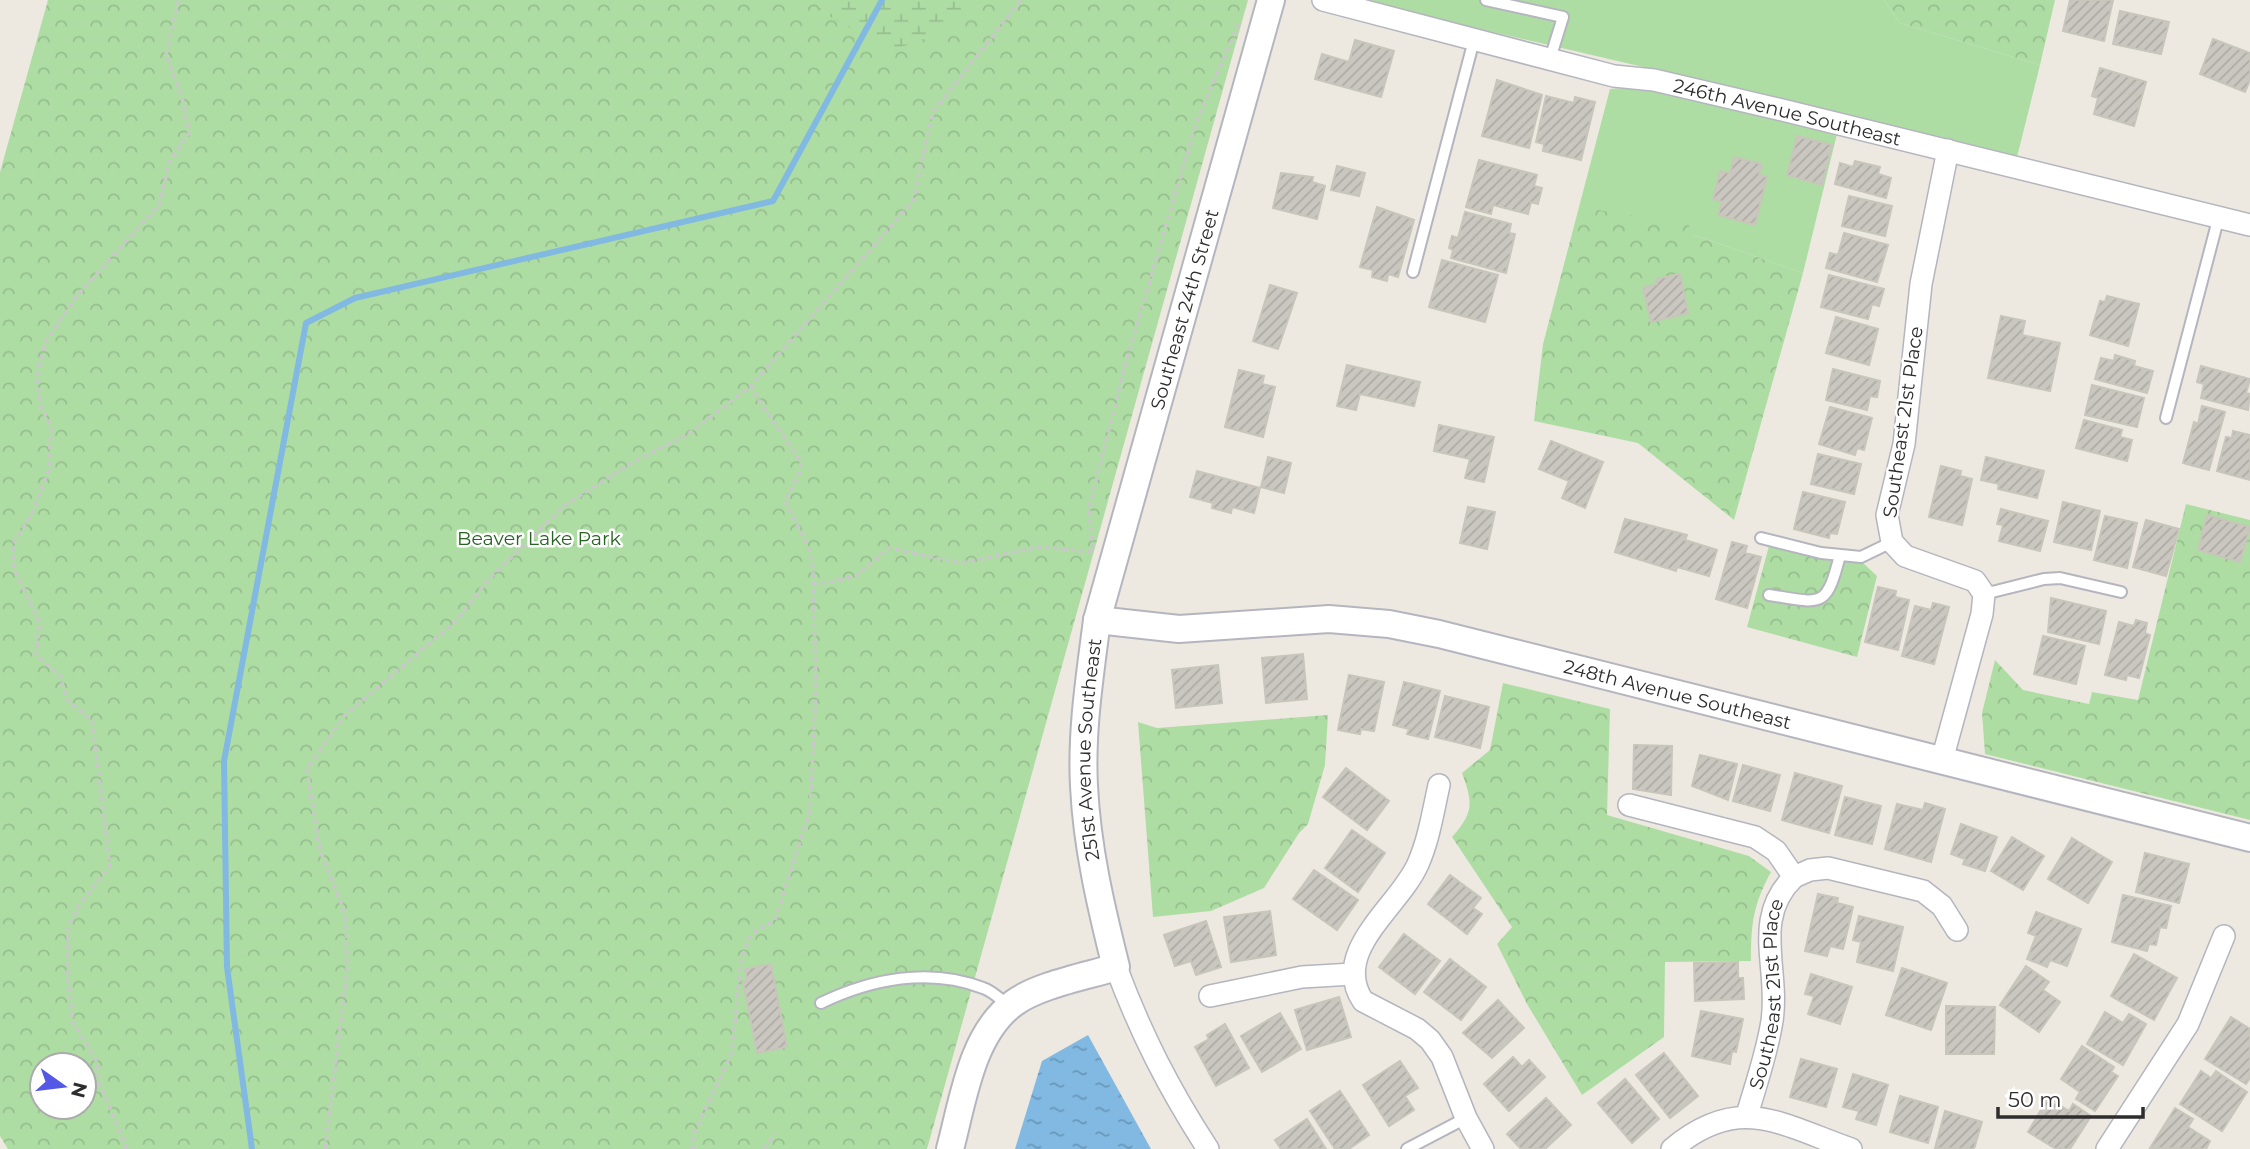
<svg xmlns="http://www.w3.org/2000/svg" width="2250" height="1149" font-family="Montserrat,sans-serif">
<defs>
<pattern id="forest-crowns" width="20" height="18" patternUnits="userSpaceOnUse" patternTransform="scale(1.75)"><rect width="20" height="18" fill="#aedda4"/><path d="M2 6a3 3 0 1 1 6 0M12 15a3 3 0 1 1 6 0" fill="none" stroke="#96be8e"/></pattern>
<pattern id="wetland-marsh" width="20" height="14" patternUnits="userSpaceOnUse" patternTransform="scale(1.75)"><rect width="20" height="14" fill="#aedda4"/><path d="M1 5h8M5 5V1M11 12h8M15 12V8" fill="none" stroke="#96be8e"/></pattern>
<pattern id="water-ripples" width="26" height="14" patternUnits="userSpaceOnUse" patternTransform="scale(1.75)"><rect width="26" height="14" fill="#81b9e2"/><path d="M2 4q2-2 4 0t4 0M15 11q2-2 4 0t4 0" fill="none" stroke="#6a97b8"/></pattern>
<pattern id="building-hatch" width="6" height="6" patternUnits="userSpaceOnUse" patternTransform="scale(1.75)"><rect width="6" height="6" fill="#c9c7bf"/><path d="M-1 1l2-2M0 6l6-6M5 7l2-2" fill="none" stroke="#adaba4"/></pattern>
</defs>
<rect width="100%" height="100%" fill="#ede9e1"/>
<path fill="#aedda4" d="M1355 0H1884L1900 23 2040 65 2017 157 1837 112Z
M1648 86 1837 134 1803 273 1694 235 1579 207 1610 89Z"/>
<path fill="url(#forest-crowns)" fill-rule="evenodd" d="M48 0H1248L927 1149H8L0 1136V172ZM42 1065H84V1107H42Z
M1884 0H2055L2040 65 1900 23Z
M1579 207 1688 224 1694 235 1803 273 1734 520 1638 443 1534 421 1543 344Z
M2186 504 2250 520V820L1985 754 1982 713 1995 660 2023 690 2089 704 2092 692 2138 700Z
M1769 546C1796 552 1833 567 1860 560L1877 576 1857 657 1747 627Z
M1503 683 1610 709 1607 815 1749 856 1771 872C1753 905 1751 924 1751 961L1665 962 1664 1037 1582 1095 1527 1004 1497 944 1512 927 1452 837C1474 812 1473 803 1462 773L1490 750Z
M1328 715 1325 765 1308 824 1299 833 1264 888 1211 911 1153 917 1138 722 1157 728Z"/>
<path fill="url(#wetland-marsh)" d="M822 0H976L935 35 890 51 819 10Z"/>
<path fill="url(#water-ripples)" d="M1088 1035 1151 1149H1015L1042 1061Z"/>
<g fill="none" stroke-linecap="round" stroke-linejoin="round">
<path stroke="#81b9e2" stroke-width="6" d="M252 1149 227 967 224 761 306 323 355 298 773 201 882 0"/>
</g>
<path fill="url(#building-hatch)" stroke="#c8c5bb" stroke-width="2" d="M2070 0H2113L2104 41 2063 31Z
M2120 11 2169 22 2161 54 2113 44Z
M2213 39 2250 53V80L2245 92 2200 74Z
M1355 40 1394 51 1381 97 1315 79 1322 54 1349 62Z
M2100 68 2146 82 2134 126 2094 114 2098 98 2092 96Z
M1497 80 1542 95 1529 148 1482 136Z
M1546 96 1574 103 1575 97 1595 102 1581 160 1543 151 1544 144 1536 142Z
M1797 136 1832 145 1822 185 1787 175Z
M1734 157 1762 164 1759 175 1767 177 1755 225 1718 215 1722 202 1713 199 1720 171 1730 173Z
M1479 160 1537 175 1534 186 1542 188 1538 204 1531 202 1528 214 1493 205 1491 214 1466 207Z
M1855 161 1880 167 1878 174 1891 178 1886 198 1835 184 1840 163 1853 167Z
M1337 166 1365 173 1359 196 1331 190Z
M1281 173 1313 177 1312 182 1325 186 1317 219 1273 208Z
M1849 196 1892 206 1885 236 1842 226Z
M1377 207 1414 220 1398 277 1388 274 1387 281 1372 277 1373 270 1360 267Z
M1465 212 1511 224 1509 233 1515 234 1506 273 1451 258 1453 250 1449 248 1452 236 1458 238Z
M1844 233 1888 245 1877 282 1826 268 1830 253 1838 255Z
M1442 260 1498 275 1485 322 1429 307Z
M1680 274 1688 313 1651 322 1643 288 1657 284 1656 279Z
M1829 275 1884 289 1879 306 1872 304 1868 319 1821 307Z
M1270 285 1297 293 1278 349 1253 341Z
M2107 296 2139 304 2128 346 2090 335 2100 301 2105 302Z
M2001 316 2025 321 2022 335 2060 343 2050 391 1988 378Z
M1836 317 1878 329 1869 365 1826 353Z
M2115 355 2135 361 2134 366 2153 371 2147 393 2095 379 2101 358 2114 361Z
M1347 365 1420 382 1414 406 1360 394 1356 410 1337 406Z
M2201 366 2250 379 2246 393 2250 394 2248 410 2201 398 2204 384 2197 382Z
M1833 369 1880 381 1877 397 1870 396 1867 410 1826 400Z
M1239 370 1264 376 1262 384 1275 387 1263 437 1225 427Z
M2092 385 2144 398 2137 427 2085 415Z
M2202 406 2225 412 2209 470 2183 463 2194 422 2198 424Z
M1830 407 1872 418 1864 450 1857 448 1855 455 1819 444Z
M2084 420 2122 430 2120 437 2132 440 2127 461 2076 448Z
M1439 425 1494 437 1484 482 1465 478 1470 459 1434 451Z
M2233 431 2250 435V480L2217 471 2226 437 2232 438Z
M1551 441 1603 462 1585 508 1562 498 1569 481 1539 469Z
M1818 454 1861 464 1854 494 1811 484Z
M1268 457 1291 463 1284 493 1261 487Z
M1986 457 2044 471 2037 498 1998 489 1999 484 1981 480Z
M1941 466 1961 471 1960 476 1972 479 1962 525 1929 517Z
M1197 471 1260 488 1254 513 1232 507 1231 513 1212 508 1213 503 1190 497Z
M1803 492 1845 502 1837 534 1830 533 1829 538 1794 529Z
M2063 502 2100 511 2091 550 2054 542Z
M1468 507 1495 512 1487 549 1460 543Z
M2001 509 2048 521 2040 551 1999 541 2003 525 1997 524Z
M2207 515 2250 527 2240 562 2198 550Z
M2105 516 2137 523 2127 568 2094 560Z
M1625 519 1687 535 1685 540 1717 550 1709 576 1677 567 1676 571 1615 552Z
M2146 520 2179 529 2166 576 2133 567Z
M1732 542 1747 546 1745 553 1761 557 1747 608 1716 599Z
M1878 587 1896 591 1895 597 1909 600 1898 650 1865 642Z
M2051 598 2106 611 2099 644 2048 632Z
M1933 603 1949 607 1934 664 1902 656 1915 606 1931 610Z
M2136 620 2147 623 2145 633 2150 635 2139 678 2127 675 2126 680 2105 675 2119 622 2134 626Z
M2043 636 2085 646 2076 684 2034 674Z
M1303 654 1307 699 1266 703 1262 658Z
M1218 665 1222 703 1176 708 1172 670Z
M1349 675 1384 682 1374 731 1361 729 1360 734 1338 730Z
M1404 682 1440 691 1428 739 1407 734 1409 729 1393 725Z
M1445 696 1489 707 1480 748 1435 737Z
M1634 745 1672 746 1671 795 1633 789Z
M1700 755 1737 764 1728 800 1692 786Z
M1743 765 1780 775 1770 811 1733 801Z
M1346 768 1389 801 1367 830 1323 797Z
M1795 773 1842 786 1829 833 1782 820Z
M1845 797 1881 806 1872 844 1835 835Z
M1925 803 1945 809 1931 862 1885 849 1897 804 1923 810Z
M1961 824 1997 837 1985 871 1963 864 1965 859 1951 854Z
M1352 830 1385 853 1358 892 1325 868Z
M2012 837 2044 856 2023 890 1991 871Z
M2072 838 2112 862 2088 903 2048 879Z
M2145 853 2189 864 2179 903 2136 892Z
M1314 870 1358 900 1337 930 1293 899Z
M1450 875 1481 898 1473 908 1482 914 1467 934 1428 904Z
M1818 894 1838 898 1837 903 1853 907 1843 949 1830 946 1827 956 1805 951Z
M2123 895 2171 906 2166 928 2160 927 2156 945 2149 944 2147 951 2112 942Z
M1270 911 1276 955 1231 962 1224 917Z
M2036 912 2081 929 2067 966 2050 960 2047 967 2027 959 2036 936 2028 933Z
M1859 916 1903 927 1893 971 1857 962 1861 942 1853 940Z
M1206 921 1221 967 1196 975 1191 961 1175 966 1164 935Z
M1404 934 1440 961 1415 994 1379 967Z
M2134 954 2177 978 2154 1020 2111 996Z
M1450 959 1486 987 1461 1020 1424 992Z
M1738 962V978H1743L1744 999 1695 1001 1694 963Z
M771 964 787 1047 757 1053 743 982 747 981 745 969Z
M2026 966 2049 982 2043 990 2060 1002 2039 1032 2000 1005Z
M1902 968 1947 983 1931 1030 1886 1015Z
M1811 974 1852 987 1840 1024 1808 1014 1814 996 1805 994Z
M1339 997 1351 1037 1307 1050 1295 1010Z
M1498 1000 1524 1028 1492 1058 1463 1033Z
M1946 1006 1995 1007 1994 1054H1946Z
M1701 1011 1743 1019 1736 1052 1732 1051 1730 1064 1692 1056Z
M2105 1012 2123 1023 2129 1014 2146 1024 2123 1065 2087 1044Z
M1280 1013 1301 1049 1262 1072 1241 1036Z
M2231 1017 2250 1029V1078L2246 1084 2205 1059Z
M1225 1024 1249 1068 1216 1086 1195 1047 1209 1039 1207 1035Z
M2082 1046 2114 1067 2111 1072 2118 1076 2095 1111 2076 1099 2080 1092 2061 1079Z
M1664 1053 1698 1096 1670 1118 1636 1075Z
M1513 1057 1522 1067 1529 1060 1545 1077 1509 1111 1484 1084Z
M1801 1059 1837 1069 1826 1107 1790 1097Z
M1400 1061 1418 1088 1405 1096 1414 1110 1389 1126 1363 1085Z
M2201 1071 2211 1078 2216 1071 2247 1092 2222 1131 2180 1104Z
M1853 1074 1888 1085 1876 1125 1856 1119 1859 1111 1843 1107Z
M1625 1079 1659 1119 1632 1143 1598 1103Z
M1340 1091 1369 1135 1349 1149H1335L1310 1111Z
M1900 1096 1938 1107 1928 1143 1890 1132Z
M1546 1098 1571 1125 1545 1149H1521L1507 1134Z
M2048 1098 2069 1111 2073 1104 2091 1116 2070 1149H2056L2028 1132Z
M2175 1108 2193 1119 2188 1127 2210 1141 2206 1149 2150 1148Z
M1945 1111 1982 1122 1974 1149 1935 1148Z
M1307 1119 1326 1149H1281L1275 1140Z"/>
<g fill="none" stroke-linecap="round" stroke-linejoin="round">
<defs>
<path id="service" d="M1486 0 1563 17 1550 59
M1413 272 1474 40
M2166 418 2219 216
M1761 538 1821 553 1861 557 1892 542
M1984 594 2044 579 2060 578 2121 592
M1769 595C1822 603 1826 610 1840 555
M821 1003C871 979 929 967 983 988 993 991 1002 1001 1010 1007
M1407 1149 1466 1118"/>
<g id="minor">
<path id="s1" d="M1323 0 1614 76 1654 80 1778 109 2250 225"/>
<path d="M1942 760 1982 614 1984 594 1975 581 1905 556 1892 542 1887 515 1904 444 1921 284 1948 150"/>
<path d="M1439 785C1433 812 1429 839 1418 864 1399 907 1330 951 1363 1001L1417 1029 1430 1040 1442 1057 1466 1118 1483 1149"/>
<path d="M1629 805 1755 837 1776 851 1794 877 1810 870 1828 868 1923 891 1942 906 1957 930"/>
<path d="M1116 967C1141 1034 1169 1089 1208 1149"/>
<path d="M1210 996 1302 977 1353 974"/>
<path id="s2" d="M1747 1115C1756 1084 1767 1053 1772 1021 1780 968 1751 919 1794 877"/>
<path d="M1672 1149C1739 1093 1780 1124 1851 1149"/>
<path d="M2107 1149 2188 1024 2224 936"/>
</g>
<g id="tertiary">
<path id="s3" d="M1097 620 1179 629 1329 619 1389 624 1439 634 2250 838"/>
<path id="s4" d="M950 1149C963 1101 971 1034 1014 1003 1038 985 1087 976 1116 967 1101 907 1087 848 1084 786 1081 731 1090 675 1097 620L1271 0"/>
</g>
</defs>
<use href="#service" stroke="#b4b5bf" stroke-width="14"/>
<use href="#minor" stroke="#b4b5bf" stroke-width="24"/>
<use href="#tertiary" stroke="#b4b5bf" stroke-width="30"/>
<path stroke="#c8c8c8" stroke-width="3.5" stroke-dasharray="5 3.5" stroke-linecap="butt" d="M813 585 856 576 889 548 961 563 1039 547 1093 552 1089 509 1124 369 1197 120 1240 21
M127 1149 99 1082 97 1062 73 1022 68 979V929L78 907 110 866 92 720 67 700 60 676 36 654 40 623 14 569 13 544 31 515 49 470 51 426 41 407 37 375 45 343 76 297 159 205 170 161 189 133 182 97 166 54 179 0
M325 1149 347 972 346 916 320 850 307 769 345 715 456 621 488 580 564 506 633 462 688 434 750 387 913 201 933 112 1021 0
M695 1149 692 1146 694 1134 732 1052 741 959 751 934 775 920 810 811 816 690 813 569 808 546 785 501 800 472 801 462 750 387
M764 1149 775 1134"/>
<use href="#service" stroke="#fff" stroke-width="10"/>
<use href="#minor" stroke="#fff" stroke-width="21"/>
<use href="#tertiary" stroke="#fff" stroke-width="26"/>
</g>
<g text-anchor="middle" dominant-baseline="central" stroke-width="5" stroke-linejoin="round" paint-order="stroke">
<g font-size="19" fill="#2d2d2d" stroke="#fff">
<text stroke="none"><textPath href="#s1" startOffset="478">246th Avenue Southeast</textPath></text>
<text stroke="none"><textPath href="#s4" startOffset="945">Southeast 24th Street</textPath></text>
<text transform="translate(1903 422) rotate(-82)">Southeast 21st Place</text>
<text stroke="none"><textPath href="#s3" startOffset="590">248th Avenue Southeast</textPath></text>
<text stroke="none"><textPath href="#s4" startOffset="492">251st Avenue Southeast</textPath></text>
<text stroke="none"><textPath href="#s2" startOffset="124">Southeast 21st Place</textPath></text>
</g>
<g font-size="19" fill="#276323" stroke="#fff">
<text x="539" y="538">Beaver Lake Park</text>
</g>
</g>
<g transform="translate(63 1086) rotate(104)"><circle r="33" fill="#ffffff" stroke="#ababab" stroke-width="2"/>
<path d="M0-5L12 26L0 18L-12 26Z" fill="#5458e6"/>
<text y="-10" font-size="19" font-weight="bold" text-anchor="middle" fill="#2d2d2d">N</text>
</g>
<path d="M1998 1107v10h145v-10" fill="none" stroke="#2d2d2d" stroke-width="3.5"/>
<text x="2008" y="1107" font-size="21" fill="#2d2d2d" stroke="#ffffff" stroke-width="5" paint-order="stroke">50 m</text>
</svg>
